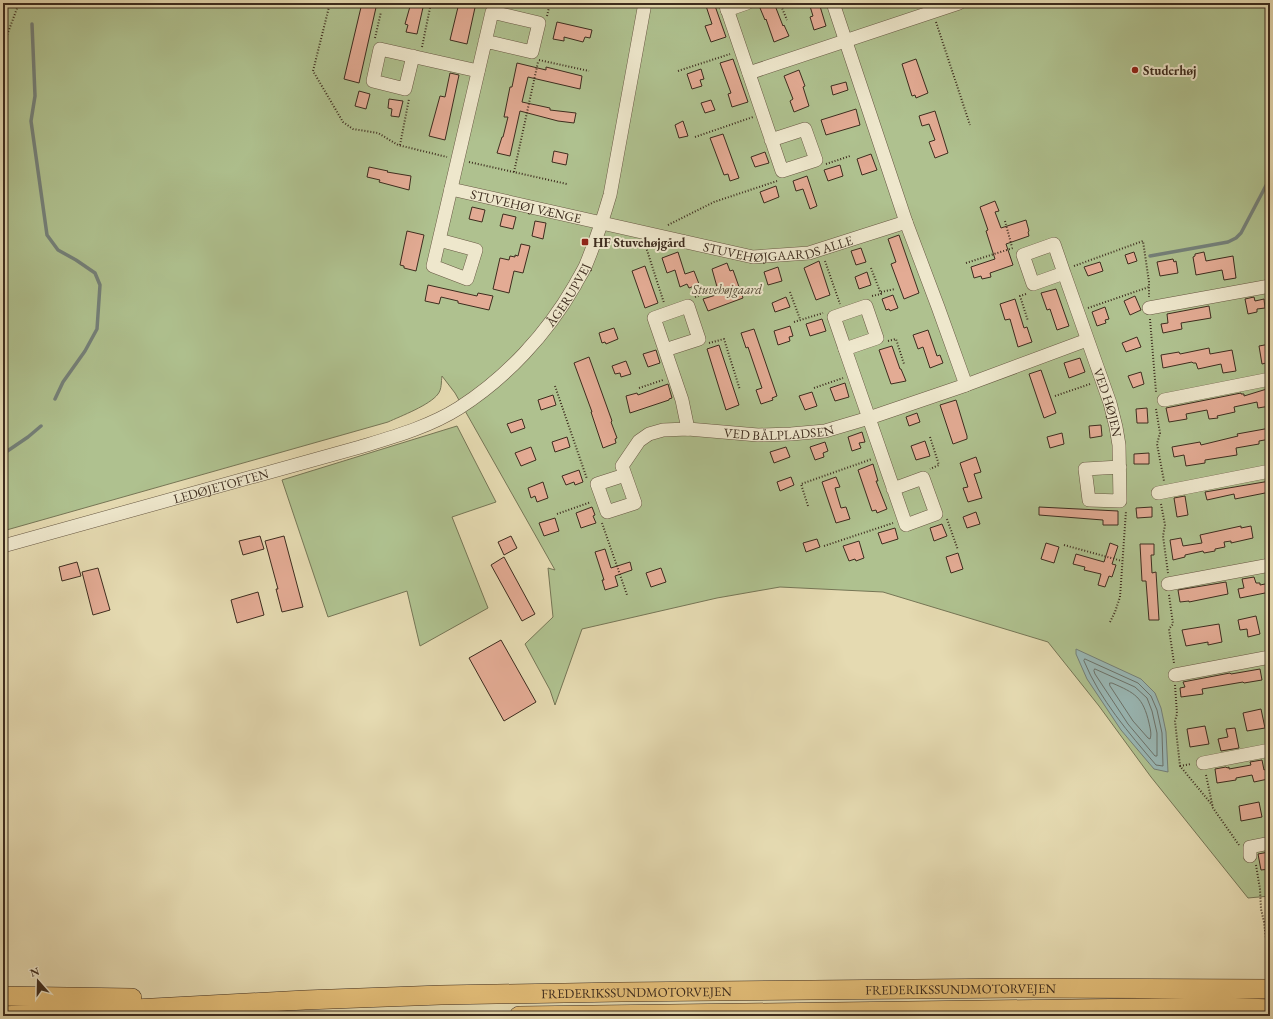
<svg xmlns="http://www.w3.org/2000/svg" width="1273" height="1019" font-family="'EB Garamond',serif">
<rect width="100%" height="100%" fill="#e5dab1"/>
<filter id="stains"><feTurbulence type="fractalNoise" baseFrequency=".005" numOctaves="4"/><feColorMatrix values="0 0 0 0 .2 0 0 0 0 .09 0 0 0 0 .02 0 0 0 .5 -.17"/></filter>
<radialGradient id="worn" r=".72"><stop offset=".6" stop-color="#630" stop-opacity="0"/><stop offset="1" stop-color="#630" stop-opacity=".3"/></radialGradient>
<path fill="#afc18f" stroke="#767656" d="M3 3H1270V896L1248 898 1151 777 1099 706 1048 642 883 592 780 587 717 598 582 629 555 705 550 690 525 644 553 617 548 568 555 570 455 393 442 376C441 382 442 389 438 394 430 405 401 416 388 422L3 531Z
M457 426 496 502 452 517 488 608 420 646 407 591 328 617 282 480Z"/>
<path fill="#99b8b6" stroke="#748079" d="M1076 649 1141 679 1155 693 1161 708 1166 732 1168 772 1154 769 1121 730 1087 679 1076 654Z"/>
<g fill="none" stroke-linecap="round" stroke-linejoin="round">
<path stroke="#6b726a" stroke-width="1" d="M1085 659 1138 683 1151 696 1157 710 1162 733 1163 766 1156 765C1129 733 1100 700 1084 661Z
M1095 669 1135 687 1147 698 1152 711 1157 733V756H1155L1128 724 1095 674 1094 671Z
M1110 683H1112C1135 693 1143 697 1149 723 1150 728 1152 734 1150 739L1148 738 1133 721 1110 686Z"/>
<path stroke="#748079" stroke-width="3.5" d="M32 24 35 96 31 121 47 235 58 250 76 260 95 273 100 285 97 329 85 351 63 382 55 399
M1150 256 1228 242 1236 238 1241 233 1270 178
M3 454 28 437 41 426"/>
</g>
<path fill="#e3ab94" stroke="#3d2c1e" d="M362 3H377L359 83 344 79Z
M411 3H424L417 34 406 32 408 25 405 24Z
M459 3H476L467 44 450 40Z
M705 3H714L726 37 711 42 705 26 712 24Z
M774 3 783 26 784 25 789 36 774 42 766 19 765 20 760 8Z
M809 3H819L826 26 814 30 810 17 813 16Z
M557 22 592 30 590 38 585 37 583 42 564 37V41L553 39Z
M733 59 748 102 732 107 728 94 731 93 720 63Z
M916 59 928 93 916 98 915 95 912 96 902 64Z
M517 63 546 70V67L582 76 580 89 528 77 522 102 550 108V110L576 113 574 123 558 121 520 111 510 156 497 153 502 137H503L508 117H504L510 87H512Z
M701 69 704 79 700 80 702 86 692 89 687 74Z
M799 70 805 86 803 87 809 106 794 112 790 101 793 99 784 76Z
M450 73 459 75 445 140 429 136 440 96 445 97Z
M846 82 848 90 833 95 831 86Z
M359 91 370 94 366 109 355 106Z
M389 99 403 101 399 117 391 116 392 109 388 108Z
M711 100 715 110 705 113 701 103Z
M856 109 860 125 826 135 821 120Z
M935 111 948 153 935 158 929 142 935 140 929 124 922 126 919 116Z
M683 121 688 136 679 138 675 125Z
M723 134 739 178 730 181 728 174 724 175 710 138Z
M554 151 568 154 566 165 552 162Z
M765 152 769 163 755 167 751 157Z
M871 154 877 170 862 175 857 159Z
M840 165 843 176 828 181 824 170Z
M369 167 388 171 387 172 411 176 409 190 379 182 380 180 367 177Z
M807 176 817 206 810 209 803 189 796 191 793 181Z
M776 186 779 197 764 203 760 192Z
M995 201 999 211 995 212 1001 228 1026 220 1029 231 1028 232 1029 236 1006 244 1013 265 990 273 991 277 982 279 981 276 974 278 971 267 995 259 986 231 988 230 980 207Z
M472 207 485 210 482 222 469 219Z
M503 214 516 217 513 229 500 226Z
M535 221 546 223 543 239 532 236Z
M407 231 424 235 416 271 404 268V266L400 265Z
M899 235 919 293 904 299 891 264 896 262 888 239Z
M521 244 530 246 523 273 514 271 509 293 493 289 500 258 509 260 510 256 515 257V255L518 256Z
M861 248 866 262 856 265 851 251Z
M678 252 685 274 694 271 699 284 689 288 687 284 680 287 675 270 667 273 662 258Z
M1134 252 1137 261 1128 264 1125 255Z
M1204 252 1206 261 1233 256 1236 278 1224 280 1222 270 1196 275 1193 257 1195 256V254Z
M1173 259 1174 262 1176 261 1178 273 1160 276 1157 262Z
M819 261 830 295 816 300 804 268Z
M1100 262 1103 271 1088 276 1084 267Z
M727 263 730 271 733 270 743 298 708 311 703 299 719 294 712 269Z
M645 266 658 303 645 308 632 271Z
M778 267 782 281 768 285 764 272Z
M867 272 871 285 859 289 855 277Z
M428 285 477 296 478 293 493 296 489 310 458 303V301L441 297 439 304 425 301Z
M1056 289 1069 326 1057 330 1050 309 1047 310 1041 293Z
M893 295 898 308 890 311 889 309 886 310 882 299Z
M1135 296 1141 310 1130 315 1124 301Z
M786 297 790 307 775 312 772 303Z
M1254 297 1255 301 1264 299 1265 308 1257 309V312L1248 314 1245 299Z
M1015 299 1024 328 1027 327 1032 342 1018 347 1010 319 1005 320 1000 304Z
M1209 306 1211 318 1181 323 1182 329 1163 333 1161 324 1168 323 1167 314Z
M1105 307 1109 319 1105 320 1106 323 1097 326 1092 312Z
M822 319 826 331 810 336 806 324Z
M790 326 793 336 789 337 790 341 778 345 774 331Z
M614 328 618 339 606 344 605 342 602 343 599 333Z
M754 329 777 396 772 398 773 400 761 404 756 390 762 388 748 347 746 348 741 333Z
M928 330 937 356 940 355 943 363 930 368 923 347 918 349 913 335Z
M1137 337 1141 347 1126 352 1122 343Z
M1270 344V362L1262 364 1259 346Z
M719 345 739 405 726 410 707 349Z
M892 346 900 369H901L906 381 891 384 879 350Z
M1209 348 1210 354 1232 350 1236 371 1223 373 1221 364 1198 369 1196 363H1193L1192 362 1163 368 1161 355 1179 352 1180 354Z
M656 350 660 363 648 367 643 354Z
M589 357 612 421 611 422 617 438 615 439 616 443 603 448 591 412H592L574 363Z
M1080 358 1085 372 1069 378 1064 363Z
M626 361 631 374 621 377 620 373 615 374 612 366Z
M1041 370 1056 413 1044 418 1029 374Z
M1141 372 1144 384 1133 388 1128 376Z
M845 383 849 397 835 401 830 388Z
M668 384 672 398 669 399V400L630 413 626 396 637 393 638 395Z
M1270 388V406L1258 408 1257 402 1234 407 1235 412 1217 416 1218 418 1209 419 1207 410 1186 414 1187 419 1169 422 1166 408 1241 393V394H1244V396Z
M812 392 817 406 805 410 799 396Z
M553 395 556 405 541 410 538 400Z
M956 400 967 436V439L953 444 940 405Z
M1147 408 1148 423H1137L1136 409Z
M917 413 920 422 909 426 906 417Z
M522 419 525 428 511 433 507 424Z
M1101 425 1102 436 1090 438 1089 426Z
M1270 428V439L1259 441V444L1236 448 1237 455 1205 460V463L1186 466 1184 455 1174 457 1172 447 1200 442 1201 445 1238 436 1237 434Z
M862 432 865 442 859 443 861 448 852 451 848 437Z
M1062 433 1064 444 1050 448 1047 437Z
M567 437 570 447 555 452 552 442Z
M925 441 930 456 916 460 911 446Z
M825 442 828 451 823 453 824 457 815 460 810 447Z
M531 447 536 460 521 466 515 453Z
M786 447 790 457 774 463 770 452Z
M1149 453V464H1134V454Z
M976 457 981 472 974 474 982 498 968 502 963 488 968 487 960 463Z
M873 464 878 481H876L887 509 877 513 876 510 872 511 858 470Z
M579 470 583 482 575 485 574 482 566 485 562 476Z
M791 477 794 485 780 491 777 482Z
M836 477 840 487 835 488 841 508 846 507 850 519 836 523 822 482Z
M1270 481V492L1235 499 1234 494 1207 500 1205 492Z
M543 482 548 498 537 502 535 496 531 498 528 488Z
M1185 496 1188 515 1177 517 1174 498Z
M592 507 595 515 593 516 596 523 581 528 576 513Z
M1039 507 1118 511V525H1103V520L1039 515Z
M1152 507V517L1137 518 1136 508Z
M976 512 980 524 967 528 963 517Z
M555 518 559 531 544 536 539 523Z
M942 524 947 536 934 541 930 528Z
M1241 526V528L1251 526 1253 538 1231 543V541L1224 542 1225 547 1215 549V551L1204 553 1203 551 1185 555V557L1173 560 1170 540 1181 538 1183 546 1202 543 1200 535Z
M895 528 898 539 882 544 878 533Z
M260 536 264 549 243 555 239 541Z
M284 536 303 607 282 612 276 589H278L265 541Z
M511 536 517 548 504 555 498 542Z
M817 539 820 547 806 552 803 543Z
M859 541 864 558 856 561 855 559 849 561 843 546Z
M1046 543 1059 547 1054 563 1041 559Z
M1110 543 1118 546 1112 564 1116 565 1112 577 1109 576 1105 587 1098 585 1101 574 1084 570 1085 567 1073 564 1076 554 1104 562Z
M1140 544H1154V555H1151L1152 573 1156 572 1159 620H1149L1146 581H1142Z
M605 549 611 568 630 562 632 570 615 576 618 586 605 590 602 580H604L595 552Z
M958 553 963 569 951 573 946 557Z
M504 557 535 614 522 621 491 565Z
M77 562 81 576 62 581 59 567Z
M98 568 110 610 93 615 82 572Z
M661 568 666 582 651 587 646 573Z
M1254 577 1256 583H1260V585L1270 583V592L1240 598 1238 589 1244 588 1242 579Z
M1226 582 1228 594 1189 602V601L1180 602 1178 590Z
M258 592 264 615 237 623 231 600Z
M1256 616 1260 634 1248 637 1247 629 1240 630 1238 620Z
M1219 624 1222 642 1208 645V642L1186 646 1182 630Z
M501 640 536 702 504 721 469 658Z
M1260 669 1262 680 1244 683 1243 682 1202 689 1203 694 1181 697 1180 688 1185 687 1183 682 1230 673 1231 674Z
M1261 709 1265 728 1247 731 1243 713Z
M1205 726 1209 744 1190 747 1187 729Z
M1235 728 1239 748 1221 751 1218 739 1228 737 1226 729Z
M1262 760 1264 770 1266 769 1268 779 1254 782 1252 775 1236 778V780L1217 783 1215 769 1226 767 1227 768 1229 767V769L1251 765 1250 762Z
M1259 802 1262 817 1241 821 1239 806Z
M1269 852 1270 869 1261 870 1258 854Z"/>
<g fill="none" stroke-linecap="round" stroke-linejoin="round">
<defs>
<g id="minor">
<path d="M725 3C744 59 763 115 782 171L816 160 805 129 771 140"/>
<path d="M833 3 906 222"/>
<path d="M727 10 747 3"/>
<path d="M413 56 405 89 373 81 380 49 478 71"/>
<path d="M749 73 959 3"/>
<path id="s1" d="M451 189 753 257 809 253 906 222 938 307 966 385"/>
<path d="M439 240 476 250 467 279 433 266C453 181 472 97 492 12L539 23 532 52 485 41"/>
<path id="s2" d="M1064 273 1054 244 1023 255 1033 284 1064 273 1110 403 1116 427 1119 445 1120 501 1089 500 1085 469 1120 467"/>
<path d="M866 306 877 338 845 349 834 317Z"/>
<path d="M1149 308 1270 286"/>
<path d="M845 349 906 525 936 514 923 478 893 489"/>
<path d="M665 350 654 318 688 306 699 339 665 350 682 400 688 429"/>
<path d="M1164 400 1270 379"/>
<path id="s3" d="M625 475 597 484 607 512 635 503 622 466 639 441 649 434 663 430 688 429 758 435 791 434 825 431 869 418 966 385 1087 340"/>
<path d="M1158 493 1270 471"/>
<path id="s4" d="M3 546 360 447C393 437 429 427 459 408 506 378 547 334 575 285 578 279 582 273 585 267 595 243 603 219 610 195L645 3"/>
<path d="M1168 584 1270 565"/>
<path d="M1175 675 1270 657"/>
<path d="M1203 763 1270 750"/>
<path d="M1250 856V847L1270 843"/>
</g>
<g id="highway">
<path d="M3 996 132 998"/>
<path id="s5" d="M3 1016 305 1000 441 995 621 992 1019 988 1270 989"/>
<path d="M519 1016 1223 1007 1270 1009"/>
</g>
</defs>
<use href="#minor" stroke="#675843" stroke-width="14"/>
<use href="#highway" stroke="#3d2c1e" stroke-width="20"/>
<path stroke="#3d2c1e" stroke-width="2" stroke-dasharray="1 2" stroke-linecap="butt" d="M330 3 313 71 343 122 353 129 378 133 398 145 447 157
M780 3 787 20
M547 16 550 3
M936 22 970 125
M375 38 381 12
M3 46 19 3
M422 47 431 3
M539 60 589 71
M678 71 730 54
M695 137 753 117
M400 145 409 99
M469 162 567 184
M826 164 850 156
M514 172 538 62
M1005 221 1012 247
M668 225 714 202 777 181
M645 244 664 303
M825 261 840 304
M966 263 1013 248H1014
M1074 266 1143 241 1149 282V297
M871 268 881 294 872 296
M790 292 800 319
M881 292 895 289
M1026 294 1020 296 1028 321
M695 297 718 288
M1088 308 1149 287
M1150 319 1156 392
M794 322 823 313
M888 341 896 339 904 364
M709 343 724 339 740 390
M555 386 587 479
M639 388 663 380
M814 388 843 378
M1055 396 1090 384
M1156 409 1160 433 1157 444 1164 481
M930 437 939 465 930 469
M1161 504 1165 525 1163 536 1168 573
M808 506 801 484 872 459
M557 514 591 502
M947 519 958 550
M602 523 627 595
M1064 545 1122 561
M824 546 893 523
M1169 595 1173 624 1169 629 1174 663
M1110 622 1115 612 1120 597 1126 511
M1175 685 1177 714 1175 721 1180 766 1213 806
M1180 766 1191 764
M1206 775 1213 808 1239 845
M1256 865 1260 889 1261 909 1264 922 1267 947"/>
<use href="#minor" stroke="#eee7cc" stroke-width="13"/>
<use href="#highway" stroke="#e2bd78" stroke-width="19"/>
</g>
<g fill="#8f2418" stroke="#eee7cc" stroke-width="1.5">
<circle cx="1135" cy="70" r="4"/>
<rect x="581" y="238" width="8" height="8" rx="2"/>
</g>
<g text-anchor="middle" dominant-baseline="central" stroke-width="4" stroke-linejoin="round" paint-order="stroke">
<g font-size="13" font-weight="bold" fill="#3d2c1e" stroke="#eee7cc" text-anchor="start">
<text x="1143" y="70">Studerhøj</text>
<text x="593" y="242">HF Stuvehøjgård</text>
</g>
<g font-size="13" fill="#3d2c1e" stroke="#eee7cc">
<text stroke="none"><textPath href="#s1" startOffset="77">STUVEHØJ VÆNGE</textPath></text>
<text stroke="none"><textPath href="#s1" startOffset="335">STUVEHØJGAARDS ALLE</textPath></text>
<text stroke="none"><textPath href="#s4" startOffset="636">ÅGERUPVEJ</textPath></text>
<text stroke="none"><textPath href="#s2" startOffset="264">VED HØJEN</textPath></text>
<text stroke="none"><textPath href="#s3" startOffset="301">VED BÅLPLADSEN</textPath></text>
<text stroke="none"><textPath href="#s4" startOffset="226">LEDØJETOFTEN</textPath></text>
<text stroke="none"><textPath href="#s5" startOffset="958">FREDERIKSSUNDMOTORVEJEN</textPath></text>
<text stroke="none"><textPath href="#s5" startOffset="634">FREDERIKSSUNDMOTORVEJEN</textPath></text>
</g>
<g font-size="13" font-style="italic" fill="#544a35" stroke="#eee7cc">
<text x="727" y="289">Stuvehøjgaard</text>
</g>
</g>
<rect width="1273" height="1019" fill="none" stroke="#e5dab1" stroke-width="16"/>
<rect x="4" y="4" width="1265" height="1011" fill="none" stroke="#3d2c1e" stroke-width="2"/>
<rect x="8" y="8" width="1257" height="1003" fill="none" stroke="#3d2c1e"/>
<g transform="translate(38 981) rotate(340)" stroke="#eee7cc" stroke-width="3" paint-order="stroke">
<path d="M0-3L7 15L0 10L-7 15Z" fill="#3d2c1e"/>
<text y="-6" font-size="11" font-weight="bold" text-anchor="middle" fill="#3d2c1e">N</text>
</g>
<rect width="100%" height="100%" filter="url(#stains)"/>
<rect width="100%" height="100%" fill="url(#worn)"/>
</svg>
